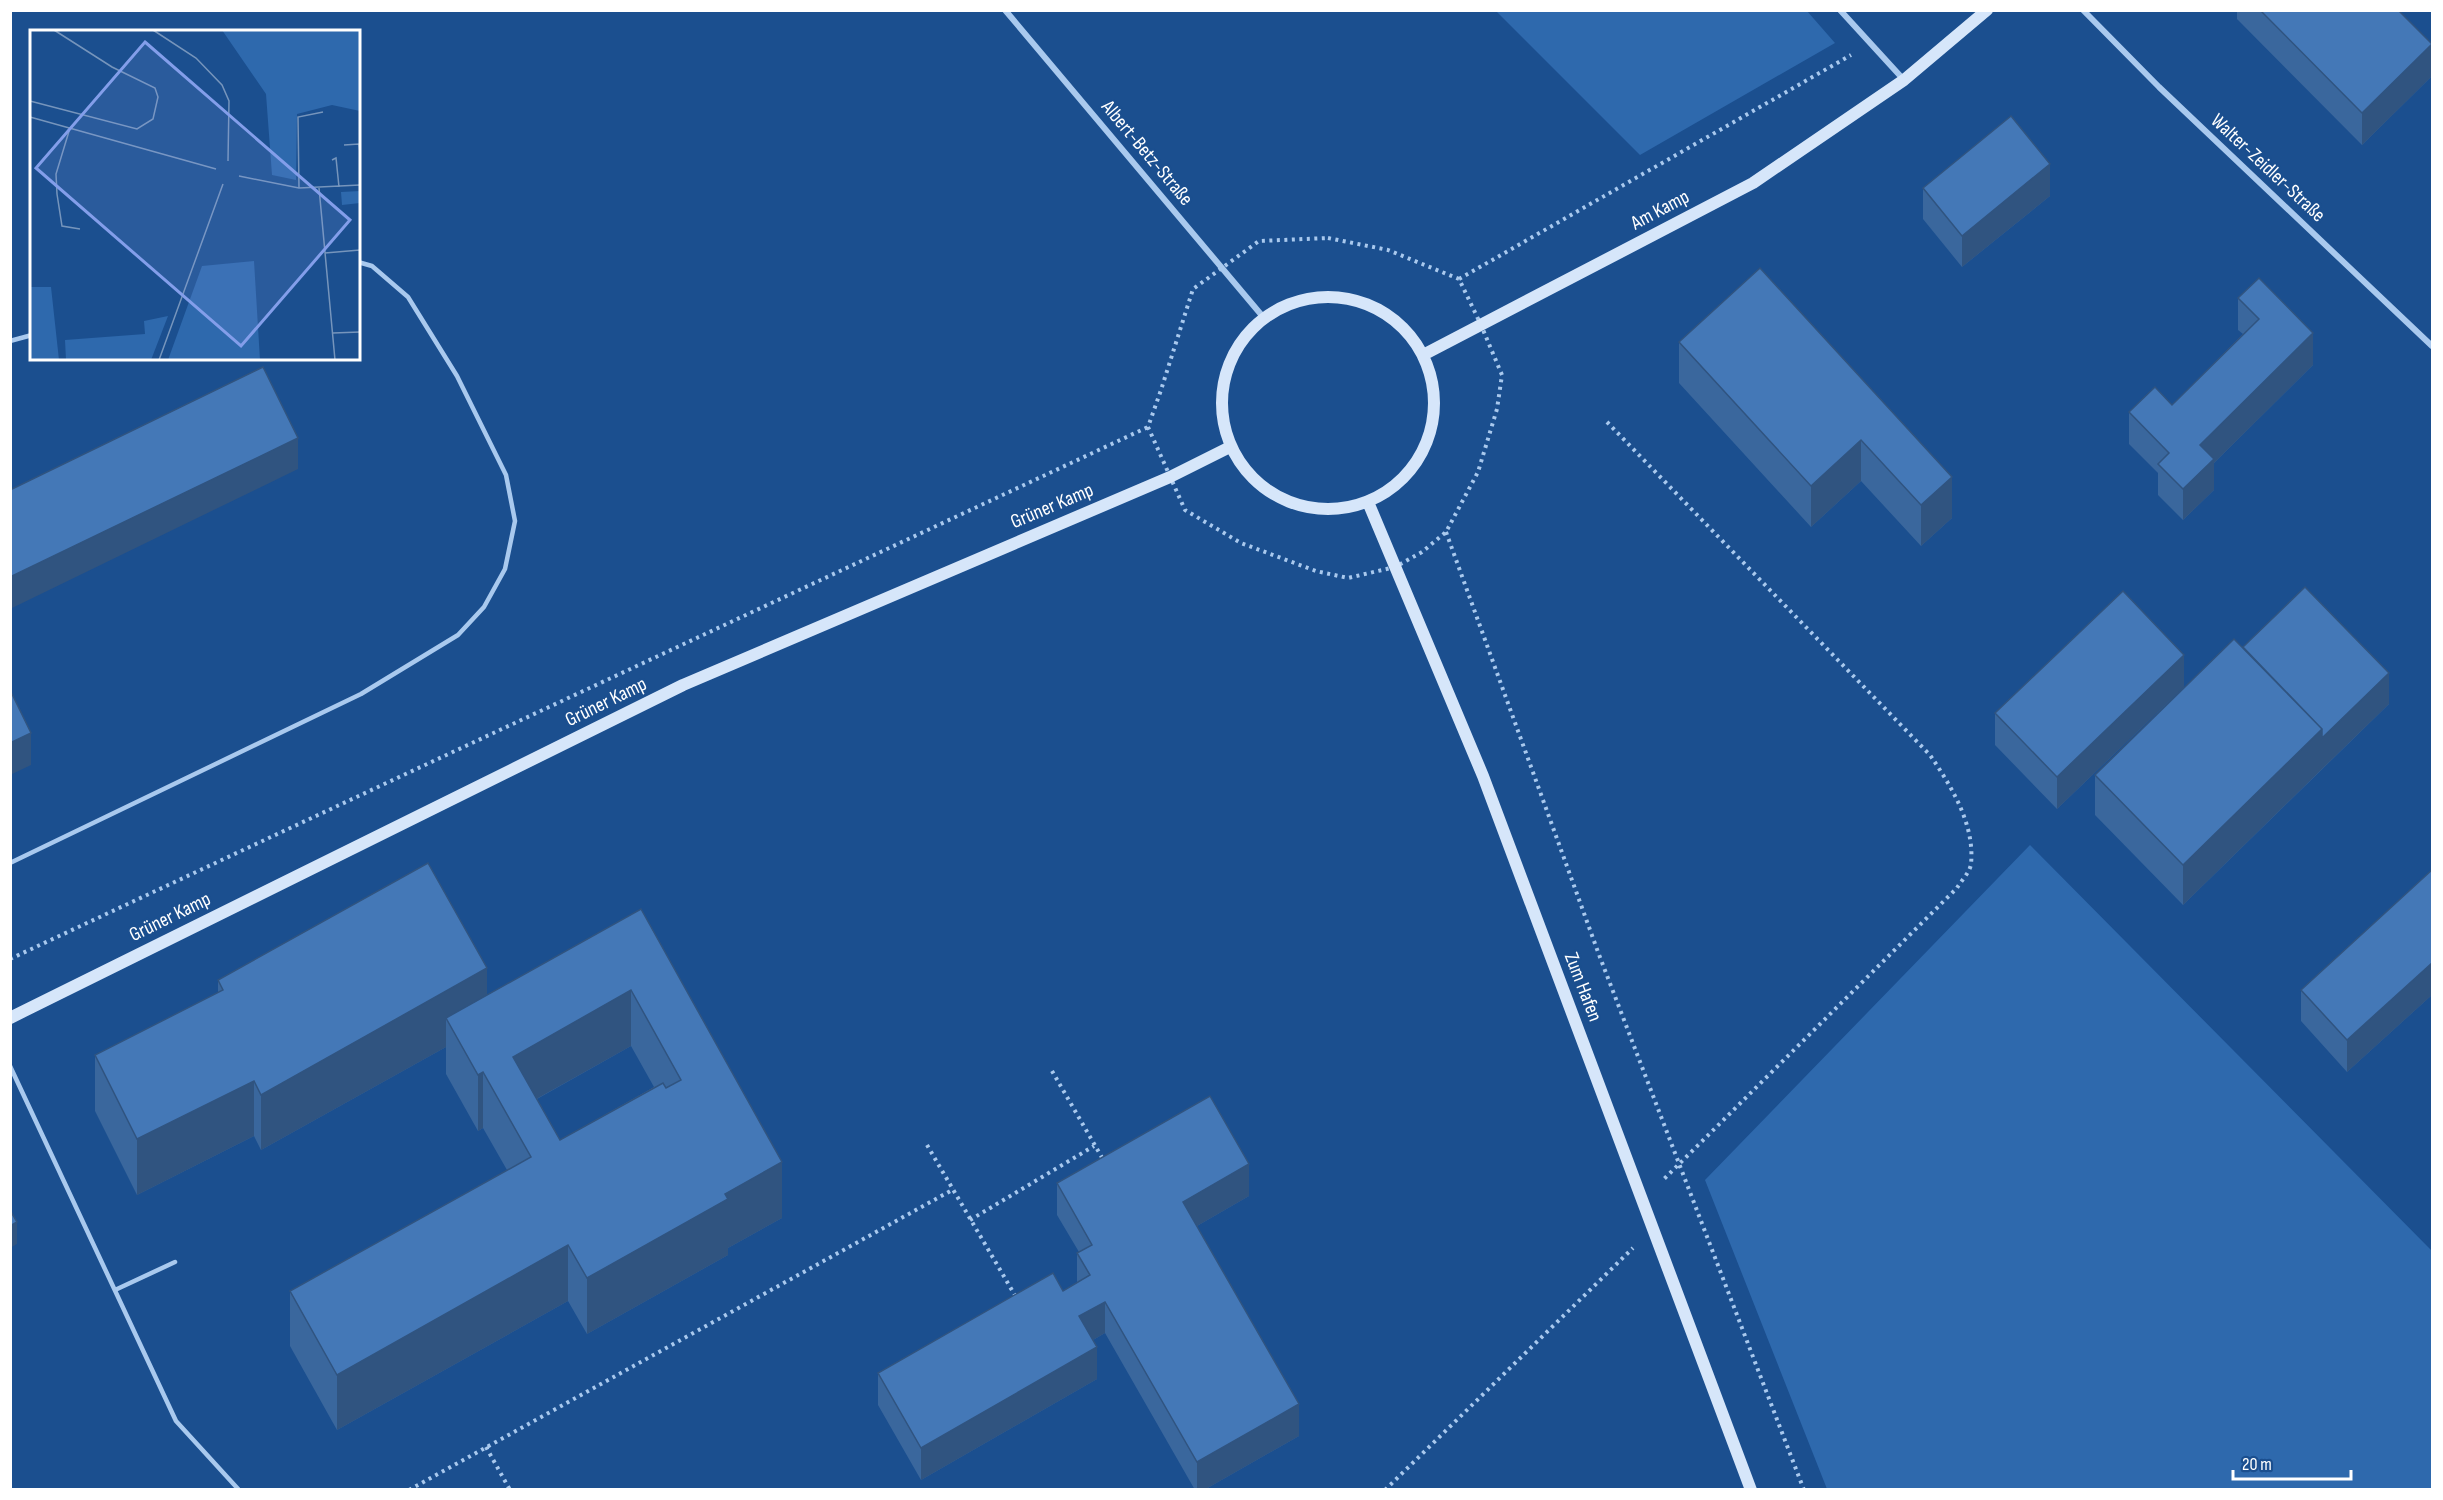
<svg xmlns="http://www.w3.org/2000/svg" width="2443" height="1500" font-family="'Sofia Sans Condensed',sans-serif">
<rect width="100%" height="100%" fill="#1b4f8f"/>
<path fill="#2e69ad" d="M1496 11H1807L1835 43 1640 155Z
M2030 845 2432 1251V1489H1827L1705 1180Z"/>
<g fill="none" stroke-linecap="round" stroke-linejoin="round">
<path stroke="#a9c9ee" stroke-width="4" stroke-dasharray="3 4.5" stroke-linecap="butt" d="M1328 238 1388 250 1459 279 1481 325 1502 375 1497 409 1478 472 1446 532 1422 552 1395 567 1348 578 1316 571 1241 543 1185 510 1148 427 1161 390 1193 289 1259 241Z
M1459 279 1851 55
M1607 422 1930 755C1951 786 1975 824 1971 864 1970 872 1961 881 1957 888L1663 1180
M1446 532 1598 952 1804 1490
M10 959 1148 427
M1052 1071 1104 1161
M927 1145 1016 1297
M970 1220 1094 1146
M486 1447 510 1490
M409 1490 954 1189
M1385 1490 1633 1248"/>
<path stroke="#a9c9ee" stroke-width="4.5" d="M10 341 32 335
M10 863 361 694 458 635 484 607 505 569 515 521 506 475 457 376 408 297 372 266 358 262
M10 1066 176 1421 239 1490
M115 1290 175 1262"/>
<path stroke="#a9c9ee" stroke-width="6" d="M1005 10 1264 318
M1840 10 1904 80
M2083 10 2159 87 2432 346"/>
<path stroke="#d6e6fa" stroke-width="12" d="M1222 403a106 106 0 1 1 212 0a106 106 0 1 1-212 0Z
M1423 355 1753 183 1904 80 1987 10
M1368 502 1483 776 1751 1490
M10 1018 683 685 1170 477 1230 447"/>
</g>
<path fill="#3a679d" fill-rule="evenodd" d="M2237 10H2398L2432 76 2362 145 2237 19Z
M1923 188 2050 196 1962 267 1923 219Z
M1760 268 1952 518 1921 546 1861 481 1811 527 1679 383V342Z
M2238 298 2313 365 2214 463V490L2183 520 2158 495V473L2129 444V412L2172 405 2243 334 2238 330Z
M2243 647 2389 704 2183 905 2095 815V775Z
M2184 687 2057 809 1995 745V713Z
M2433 869V994L2347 1072 2301 1021V990Z
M641 909 782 1218 728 1248V1255L587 1334 568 1301 337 1430 290 1346V1291L507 1170 483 1128 478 1131 446 1074V1047L261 1150 254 1136 137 1195 95 1111V1055L218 993V980L487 996ZM631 1046 654 1087 560 1140 537 1099Z
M1057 1183 1249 1196 1197 1226 1299 1436 1204 1490H1195L1105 1333 1093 1340 1097 1379 921 1480 878 1405V1373L1063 1291 1077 1283V1253L1079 1252 1057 1215Z"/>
<path fill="#305480" d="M2432 44V76L2362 145V113Z
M2050 164V196L1962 267V236Z
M2313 333V365L2214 463V490L2183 520V489L2200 445Z
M298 438V469L10 609V577Z
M1861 440V481L1811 527V486Z
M1952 477V518L1921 546V505Z
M2184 655V687L2057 809V777Z
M2389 673V704L2322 769V738Z
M2322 729V769L2183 905V865Z
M31 733V765L10 775V743Z
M2433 962V994L2347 1072V1040Z
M487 968V1024L446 1018V1047L261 1150V1095Z
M631 990V1046L513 1112V1057Z
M483 1072V1128L478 1131V1075Z
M254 1081V1136L137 1195V1139Z
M782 1162V1218L728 1248V1255L587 1334V1278L725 1194Z
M1249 1164V1196L1183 1234V1202Z
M17 1222V1244L10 1248V1226Z
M568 1245V1301L337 1430V1375Z
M1105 1302V1333L1079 1348V1316Z
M1097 1347V1379L921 1480V1448Z
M1299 1404V1436L1204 1490H1197V1462Z"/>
<path fill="#4478b7" stroke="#305480" stroke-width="1.5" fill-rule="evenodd" d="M2260 10H2398L2432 44 2362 113Z
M2011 116 2050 164 1962 236 1923 188Z
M1760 268 1952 477 1921 505 1861 440 1811 486 1679 342Z
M2259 278 2313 333 2200 445 2214 459 2183 489 2158 464 2169 453 2129 412 2155 387 2172 405 2259 319 2238 298Z
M263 367 298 438 10 577V490Z
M2305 587 2389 673 2322 738V729L2243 647Z
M2123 591 2184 655 2057 777 1995 713Z
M2234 639 2322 729 2183 865 2095 775Z
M10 690 31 733 10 743Z
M428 863 487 968 261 1095 254 1081 137 1139 95 1055 223 990 218 980Z
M2433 869V962L2347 1040 2301 990Z
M641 909 782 1162 725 1194 728 1199 587 1278 568 1245 337 1375 290 1291 531 1157 483 1072 478 1075 446 1018ZM631 990 681 1080 666 1088 663 1083 560 1140 513 1057Z
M1210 1096 1249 1164 1183 1202 1299 1404 1197 1462 1105 1302 1079 1316 1097 1347 921 1448 878 1373 1053 1273 1063 1291 1090 1275 1077 1253 1092 1245 1057 1183Z
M10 1210 17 1222 10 1226Z"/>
<g text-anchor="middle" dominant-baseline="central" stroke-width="4.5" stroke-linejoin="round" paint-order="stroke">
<g font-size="20" fill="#fff" stroke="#1b4f8f">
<text transform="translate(1147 153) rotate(50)">Albert-Betz-Straße</text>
<text transform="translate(2268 168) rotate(43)">Walter-Zeidler-Straße</text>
<text transform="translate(1660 210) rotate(-28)">Am Kamp</text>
<text transform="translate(1052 506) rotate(-23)">Grüner Kamp</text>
<text transform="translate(606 702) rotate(-26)">Grüner Kamp</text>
<text transform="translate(170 917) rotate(-26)">Grüner Kamp</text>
<text transform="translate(1583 987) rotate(69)">Zum Hafen</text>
</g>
</g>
<g transform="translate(30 30)">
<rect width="330" height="330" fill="#1b4f8f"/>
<path d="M192 0H330V81L302 75 267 84 266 150 242 145 236 64ZM330 161V173L312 175 311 162ZM224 231 230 330H138L172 236ZM0 257H21L29 330H0ZM138 286 121 330H36L35 310 115 304 114 291Z" fill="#2e69ad"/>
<path fill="none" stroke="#7695bc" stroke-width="1.5" d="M123 0 166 28 192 55 199 71 198 131M0 71 107 99 123 89 128 67 125 58 82 37 24 0M0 87 186 139M40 98 26 144 27 164 32 196 50 199M314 115 329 114 330 123M302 130 306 128 309 157M209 146 269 158 330 155M269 158 268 87 293 82M289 158 305 330M295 223 330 220M303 303 330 302M129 330 193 154"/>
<path fill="#839eea" fill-opacity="0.15" stroke="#839eea" stroke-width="3" d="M115 12 320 190 211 316 6 138Z"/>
<rect width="330" height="330" fill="none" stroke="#fff" stroke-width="3"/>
</g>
<rect width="2443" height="1500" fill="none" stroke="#ffffff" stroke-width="24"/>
<path d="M2233 1470v9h118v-9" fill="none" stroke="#ffffff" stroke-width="3"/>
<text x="2242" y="1470" font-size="18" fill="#ffffff" stroke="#1b4f8f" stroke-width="4.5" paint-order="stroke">20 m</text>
</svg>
